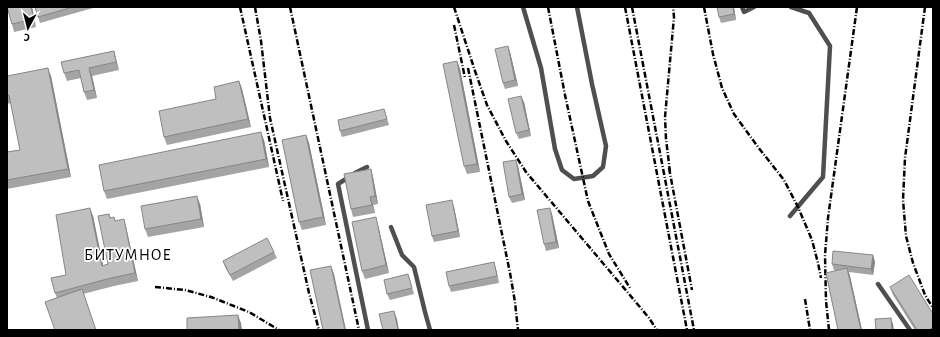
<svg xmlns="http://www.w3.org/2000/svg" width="940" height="337" font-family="'Alegreya Sans',sans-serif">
<rect width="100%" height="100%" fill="#fff"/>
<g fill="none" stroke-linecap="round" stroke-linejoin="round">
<path stroke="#4f4f4f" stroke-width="4.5" d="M523 7 541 68 555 149 562 170 574 179 593 176 603 167 606 146 592 84 577 7
M742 7 744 12 754 7
M355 173 367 167
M349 177 338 184 368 330
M790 216 823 177 830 46 809 13 791 7
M391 227 402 255 414 267 425 312 430 330
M878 284 910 330"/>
<path stroke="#000" stroke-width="2.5" stroke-dasharray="6 2 1 2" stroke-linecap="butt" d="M240 7 283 201
M255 7 261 41 270 118 309 293 319 330
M290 7 359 330
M454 7 475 71 487 105 506 141 526 172 629 294 649 318 657 330
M548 7 565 95 588 201 609 254 630 288
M625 7 687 330
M632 7 694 330
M704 7 713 54 722 88 734 114 758 147 784 180 798 207 812 240 818 263 821 278
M925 7 905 158 903 200 906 236 913 263 925 295 933 308
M454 25 465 78
M468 68 510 273 515 302 518 330
M669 168 692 290
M670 172 666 139 665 117 674 17 673 7
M155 287 185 290 211 297 249 312 279 330
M805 299 810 330
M829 330 826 301 825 255 828 218 857 7"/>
</g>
<path fill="#a4a4a4" d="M32 7 36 27 14 32 12 24Z
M35 7H92L93 8 40 23Z
M734 7 736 20 721 23 719 17Z
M508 46 510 52 518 86 505 89 503 83Z
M114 51 116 59 119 70 92 76 97 98 87 100 84 92 81 78 67 81 64 73Z
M457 61 460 69 480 172 467 174 464 166Z
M7 76H51L71 177 7 189V152L20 150 11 103 7 104Z
M239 81 242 89 251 127 167 145 164 137Z
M524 102 531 136 519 139 516 133Z
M384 109 389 125 342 137 340 131Z
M306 135 309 143 326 225 302 230 299 222Z
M264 140 269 167 107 199 104 191Z
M518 166 525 200 512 203 509 197Z
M371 169 373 177 378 204 373 205 375 213 353 217 351 209Z
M200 204 204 227 148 237 145 229Z
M454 207 460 237 434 242 432 236Z
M109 214 111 218 126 227 138 281 114 286 83 294 57 298 55 293 66 275 93 216 103 266 108 264Z
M552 214 559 248 546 251 544 244Z
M378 225 389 273 365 279 362 271Z
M274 252 277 258 233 281 225 267 223 261Z
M873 255 875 262 873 275 849 272 862 330H838L835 271 834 270 832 264Z
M494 262 496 269 499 283 451 292 449 286Z
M410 280 414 294 390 300 387 294Z
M890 287 933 314V330H915L893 295Z"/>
<path fill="#868686" d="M31 7H32L36 27Z
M733 7H734L736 20 734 14Z
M508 46 510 52 518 86 515 80Z
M114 51 116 59 119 70 116 62Z
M457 61 460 69 480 172 477 164Z
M48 68 51 76 71 177 68 169Z
M89 68 92 76 97 98 94 90Z
M239 81 242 89 251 127 248 119Z
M521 96 524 102 531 136 529 130Z
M261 132 264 140 269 167 266 159Z
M306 135 309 143 326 225 323 217Z
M516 160 518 166 525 200 522 194Z
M371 169 373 177 378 204 375 196Z
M197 196 200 204 204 227 201 219Z
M370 197 373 205 375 213 372 205Z
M452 200 454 207 460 237 458 231Z
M90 208 93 216 105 274 102 266Z
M550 208 552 214 559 248 556 242Z
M376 217 378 225 389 273 386 265Z
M124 219 126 227 138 281 135 273Z
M873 255 875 262 873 275 871 269Z
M494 262 496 269 499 283 497 276Z
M331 266 334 274 346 330H345Z
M847 268 850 276 862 330H861Z
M394 311 397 319 399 330H398Z
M238 315 241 323 242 330H239Z
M891 318 893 324 894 330H892Z"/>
<path fill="#bfbfbf" stroke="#868686" d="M7 7H31L34 19 12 24Z
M35 7H73L38 17Z
M717 7H733L734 14 719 17Z
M508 46 515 80 503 83 495 49Z
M114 51 116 62 89 68 94 90 84 92 79 70 64 73 61 62Z
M457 61 477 164 464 166 443 64Z
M48 68 68 169 7 180V152L20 150 9 95H7V76Z
M239 81 248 119 164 137 159 111 216 99 214 87Z
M521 96 529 130 516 133 508 99Z
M384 109 387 119 340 131 338 120Z
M261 132 266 159 104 191 99 165Z
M306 135 323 217 299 222 282 140Z
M516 160 522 194 509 197 503 162Z
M371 169 375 196 370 197 372 205 351 209 344 174Z
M197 196 201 219 145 229 141 206Z
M452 200 458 231 432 236 426 205Z
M90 208 102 266 108 264 98 216 109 214 110 218 114 217 115 221 124 219 135 273 111 278 55 293 51 278 66 275 56 215Z
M550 208 556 242 544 244 537 210Z
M376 217 386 265 362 271 352 222Z
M267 238 274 252 230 275 223 261Z
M833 251 873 255 871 269 832 264Z
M494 262 497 276 449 286 446 272Z
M331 266 345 330H323L310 270Z
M847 268 861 330H838L826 273Z
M408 274 412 288 387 294 384 280Z
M909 275 933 314V327L929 330H917L890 287Z
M82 289 96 330H55L45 302Z
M394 311 398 330H383L379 314Z
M238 315 239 330H187V318Z
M891 318 892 330H876L875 319Z"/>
<g text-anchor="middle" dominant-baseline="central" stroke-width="3.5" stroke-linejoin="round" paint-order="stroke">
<g font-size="16" letter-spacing="1" fill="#000" stroke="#fff">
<text x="128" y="255">БИТУМНОЕ</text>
</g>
</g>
<rect width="940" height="337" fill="none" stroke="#000000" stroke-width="16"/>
<g transform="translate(28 28) rotate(187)" stroke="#ffffff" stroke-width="3" paint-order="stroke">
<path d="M0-3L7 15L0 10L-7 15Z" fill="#000000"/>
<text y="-6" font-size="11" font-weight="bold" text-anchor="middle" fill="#000000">С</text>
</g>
</svg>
